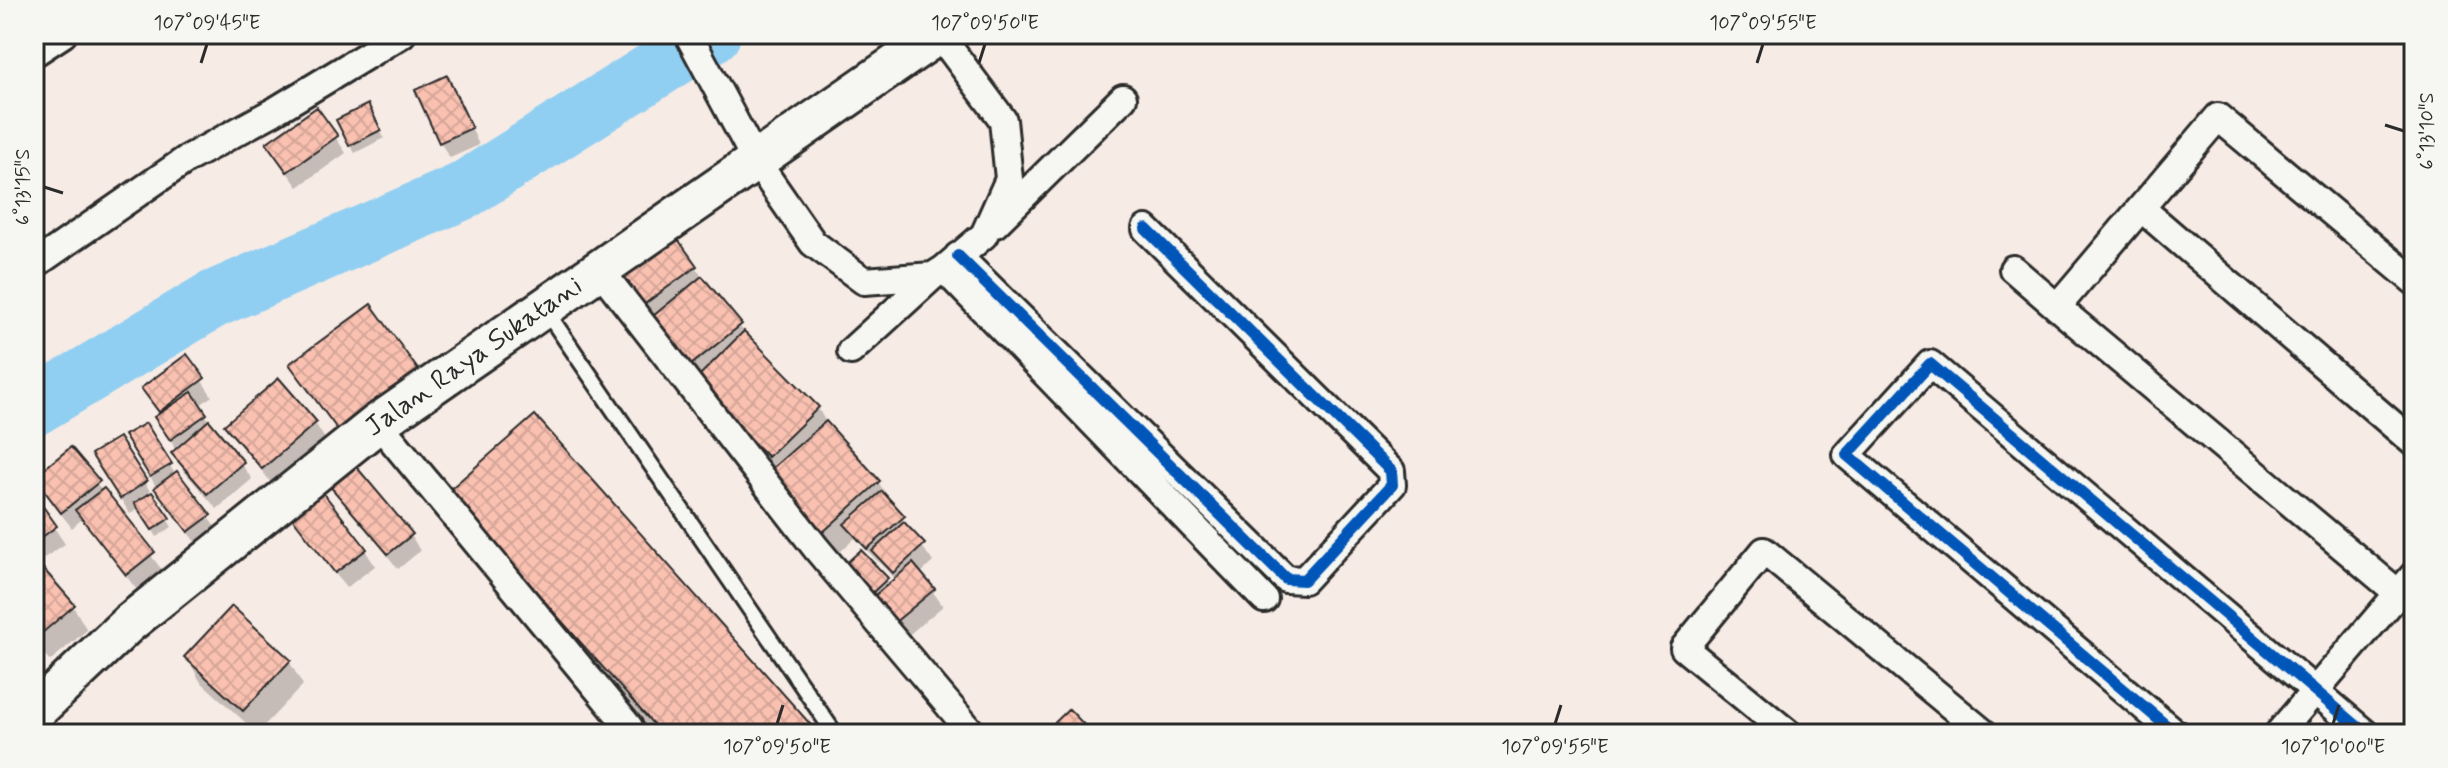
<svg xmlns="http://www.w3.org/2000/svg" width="2448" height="768" font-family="Mynerve,sans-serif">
<defs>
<pattern id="building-cross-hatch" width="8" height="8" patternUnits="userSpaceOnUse" patternTransform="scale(2)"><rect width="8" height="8" fill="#fac1b1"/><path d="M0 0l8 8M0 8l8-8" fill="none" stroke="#d6a698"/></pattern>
</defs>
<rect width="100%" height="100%" fill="#f7ebe5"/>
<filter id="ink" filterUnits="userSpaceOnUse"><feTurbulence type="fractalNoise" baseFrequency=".0125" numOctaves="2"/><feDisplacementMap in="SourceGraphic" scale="16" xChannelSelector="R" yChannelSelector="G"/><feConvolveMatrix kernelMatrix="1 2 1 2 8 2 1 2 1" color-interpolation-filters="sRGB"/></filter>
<g filter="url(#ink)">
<path fill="#0003" d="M456 94 479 145 450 158 440 142Z
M317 110 346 153 298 187 278 160Z
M372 114 384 138 355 153 350 145Z
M695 267 747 336 818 408 828 426 878 482 933 562 920 574 943 606 899 643 850 574 886 579 890 585 896 580 855 538 838 554 785 495 773 470 709 406 628 294Z
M186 357 212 396 199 406 252 479 217 509 183 470 161 415 144 389Z
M292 365 418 372 431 395 353 452Z
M315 423 325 439 272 484 227 426Z
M145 425 175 474 219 532 199 547 166 504 136 452Z
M118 439 172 527 157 537 139 508 130 514 103 471Z
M70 449 162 570 137 590 82 519 72 528 34 479Z
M332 485 411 535 420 551 398 569Z
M34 497 65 544 41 560 34 551Z
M292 515 365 550 375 566 346 588Z
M466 522 816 734H655Z
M34 561 73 606 87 630 50 661 34 642Z
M187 657 289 661 303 685 257 733 200 681Z
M34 659 45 678 34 686Z"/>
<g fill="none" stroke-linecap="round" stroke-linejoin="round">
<path stroke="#91cff2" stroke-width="58" d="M34 407 212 300 463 191 712 34"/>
</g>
<path fill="url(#building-cross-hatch)" stroke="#2b2b2b" stroke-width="2" d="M447 75 472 128 439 143 415 90Z
M368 104 381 130 349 146 336 120Z
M317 107 338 136 287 172 266 143Z
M675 235 697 266 639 308 616 277Z
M702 276 742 324 686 369 647 321Z
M371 304 419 371 338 430 289 364Z
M744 331 819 407 768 457 693 382Z
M187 354 205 378 159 412 141 388Z
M279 378 317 422 262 469 224 425Z
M192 392 207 414 170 440 154 417Z
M535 415 819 734H662L447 492Z
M209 420 244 462 207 494 171 453Z
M826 421 880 481 823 532 769 471Z
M146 423 172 464 150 477 124 435Z
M119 437 147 481 120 499 91 454Z
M71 447 100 481 61 513 34 477Z
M354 464 413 534 388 554 329 485Z
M177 471 211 515 188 532 154 488Z
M104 488 155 552 126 575 75 510Z
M321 490 367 549 335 573 290 515Z
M882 491 905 516 867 549 844 524Z
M152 492 170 518 152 530 134 503Z
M34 494 57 526 34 543Z
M904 522 925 544 893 573 872 551Z
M861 550 888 578 871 594 843 566Z
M34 558 75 605 35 639 34 637Z
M913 563 935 589 888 628 867 602Z
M232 606 291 660 243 711 184 657Z
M1069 709 1093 734H1043Z"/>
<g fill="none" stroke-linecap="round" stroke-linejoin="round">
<defs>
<path id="lane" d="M544 308 835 734"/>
<path id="street" d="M688 34 756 161 813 243 864 281 933 276 944 269 984 235 1009 179 1003 120 939 34
M34 53 63 34
M2141 208 2414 443
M995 224 1123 98
M958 256 1286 579 1304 580 1392 485 1391 471 1146 229
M34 265 187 159 273 112 402 34
M944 269 1264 599
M2013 269 2057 307
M600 270 816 548 973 734
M851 351 933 276
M378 423 629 727 631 734
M2398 593 2057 307 2218 117 2414 281
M1789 734 1684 648 1764 551 1985 734
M2176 734 1847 455 1930 364 2366 734
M2278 734 2414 575"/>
<path id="secondary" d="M34 713 128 624 378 423 939 34"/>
</defs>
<use href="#lane" stroke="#2b2b2b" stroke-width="20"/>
<use href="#street" stroke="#2b2b2b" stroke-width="32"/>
<use href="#secondary" stroke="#2b2b2b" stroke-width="44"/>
<use href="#lane" stroke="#f6f6f2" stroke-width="14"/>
<use href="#street" stroke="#f6f6f2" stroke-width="26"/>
<use href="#secondary" stroke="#f6f6f2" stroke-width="38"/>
<defs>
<path id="cycleway" d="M958 256 1286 579 1304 580 1392 485 1391 471 1146 229
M2176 734 1847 455 1930 364 2366 734"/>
</defs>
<use href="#cycleway" stroke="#f6f6f2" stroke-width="17"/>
<use href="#cycleway" stroke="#0057b8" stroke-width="12"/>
</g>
</g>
<path fill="none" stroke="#2b2b2b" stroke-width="3" d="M201 63 207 44M979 63 985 44M1757 63 1763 44M2385 125 2404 131M44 187 63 193M777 724 783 705M1555 724 1561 705M2333 724 2339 705"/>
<g text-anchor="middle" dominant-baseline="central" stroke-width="6" stroke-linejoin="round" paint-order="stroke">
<g font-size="28" fill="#2b2b2b" stroke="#f6f6f2">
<text transform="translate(474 357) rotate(-35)">Jalan Raya Sukatani</text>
</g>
</g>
<rect width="2448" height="768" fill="none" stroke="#f6f6f2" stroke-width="88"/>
<rect x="44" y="44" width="2360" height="680" fill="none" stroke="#2b2b2b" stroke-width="3"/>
<g font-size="20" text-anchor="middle" fill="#2b2b2b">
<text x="207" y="29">107°09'45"E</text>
<text x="985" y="29">107°09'50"E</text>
<text x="1763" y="29">107°09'55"E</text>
<text transform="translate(2426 131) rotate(-90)" y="7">6°13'10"S</text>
<text transform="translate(22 187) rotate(-90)" y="7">6°13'15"S</text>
<text x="777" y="753">107°09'50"E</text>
<text x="1555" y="753">107°09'55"E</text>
<text x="2333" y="753">107°10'00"E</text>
</g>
</svg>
